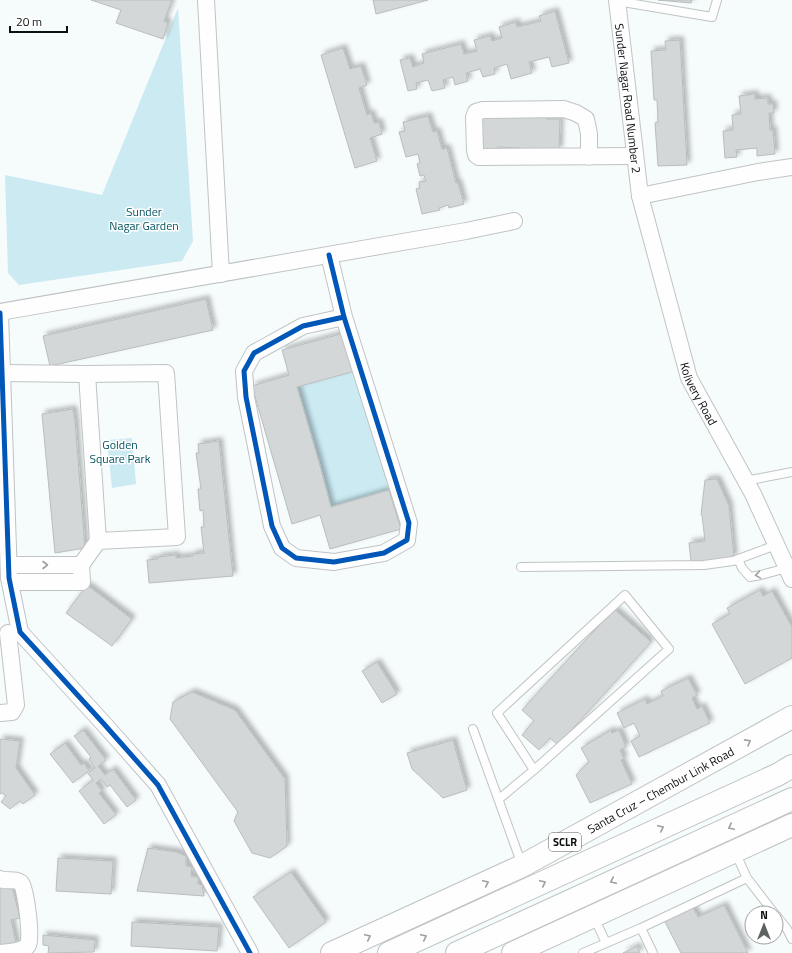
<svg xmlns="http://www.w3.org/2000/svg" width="792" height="953" font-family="'Titillium Web',sans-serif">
<defs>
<filter id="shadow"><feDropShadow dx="3.5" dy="-3.5" stdDeviation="2" flood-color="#0004"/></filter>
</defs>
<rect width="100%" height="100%" fill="#f6fbfc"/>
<path fill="#cbeaf2" d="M178 8 193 241 182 261 19 285 8 273 5 175 102 195Z
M355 371 389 490 331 507 297 387Z
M132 438 136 484 112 488 107 440Z"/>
<path fill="#d3d7d8" stroke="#b9bdbd" filter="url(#shadow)" d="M91 0H172L164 21 168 23 163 39 116 23 121 10Z
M373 0H428L376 14Z
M658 0H692L691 3Z
M555 11 569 63 552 67 549 57 529 62 532 73 511 79 507 64 494 68 495 74 483 77 480 69 466 73 468 81 455 85 453 77 443 80 445 88 432 91 428 80 416 83 417 89 408 91 400 60 410 58 413 67 424 63 422 54 461 44 464 54 477 51 474 40 490 36 492 41 502 38 499 27 516 22 517 27 541 21 539 16Z
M680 40 687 165 658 166 655 123 658 122 657 100H654L651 51 666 50 665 41Z
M343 48 350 69 361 66 367 85 359 88 367 115 371 113 374 123 379 122 382 134 370 138 377 161 355 168 321 55Z
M755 94V99L768 98V104H773L774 113H769L770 130H773L775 154 757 156V148L736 150 737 157 725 158 723 131 733 130 732 115 741 114 739 96Z
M482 115H547V119H560L559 150 520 151V148L498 147V151H481Z
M428 116 433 132 437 131 442 149 447 148 456 183H458L464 204 449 208 448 205 439 208 440 210 422 214 416 189 420 188 419 182 426 181 424 175 420 176 417 164 420 163 418 154 406 157 399 132 405 131 403 122Z
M206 299 213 330 50 366 43 336Z
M344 333 355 371 297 387 319 462 331 507 389 490 401 529 330 549 320 515 292 524 252 386 289 375 282 350Z
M73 409 75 421 85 548 55 553 42 414Z
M219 441 233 576 149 583 147 560 158 559V557L176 555V558L193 556V554L204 553 201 527H204L203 510 200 511 198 489H201L196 453H199L198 444Z
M717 479 729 506 734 558 691 562 689 543 705 541 702 515H701L705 480Z
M87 585 132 619 112 646 66 613Z
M760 590 763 596 772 591 792 627V658L745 684 712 624 730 614 727 608Z
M614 609 651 642 558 745 550 738 539 750 522 735 534 721 522 710Z
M377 662 397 694 382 703 362 671Z
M688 678 697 695 692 698 697 709 702 706 710 723 639 757 631 741 640 736 634 723 624 728 617 713 645 699 647 704 663 696 661 691Z
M192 692 235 710 285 779 287 846 270 858 252 853 234 821 238 812 170 719 173 702Z
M83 730 106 760 98 766 105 775 113 769 136 800 127 807 110 785 107 787 101 779 96 783 102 791 99 793 116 815 104 824 79 791 93 780 87 772 73 783 50 754 65 743 81 765 84 763 90 772 95 768 89 759 91 757 74 736Z
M611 730 612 733 619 730 626 747 620 750 624 759 621 760 632 784 590 803 576 775 589 762 581 748Z
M0 739 20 741 16 768 35 795 23 804 20 801 10 809 1 802 6 796 2 793 0 794Z
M453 740 467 790 443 798 412 769 407 753Z
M148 848 176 852 186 856V866L192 867 191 876 198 877V884L202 885 204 896 137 891Z
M58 858 113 861 111 894 56 891Z
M291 872 326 922 289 948 253 897Z
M11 882 20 918 11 920 17 947 0 951V884Z
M724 905 748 953H681L664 920 692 906 698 917Z
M132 922 219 927 217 951 131 946Z
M43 935 95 940 94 952 48 953 49 946 43 945Z
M637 946 640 953H623Z"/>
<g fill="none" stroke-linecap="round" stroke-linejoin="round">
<defs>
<path id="service" d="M617 1 712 17 717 0
M745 481 792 472
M738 559 742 568 750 577 761 575 787 568
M521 567 704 565 733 561 776 545
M473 729 522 865
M499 799 534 770 669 649 625 595 497 713 534 770
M735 852 747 878 774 913
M776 915 787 929 792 939
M594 917 606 943
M641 928 653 953
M583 953 641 928 747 878"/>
<g id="minor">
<path d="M206 0 221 274"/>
<path id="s1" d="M617 0 640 196 689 378 753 494 792 579"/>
<path d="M589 157V134L586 119 576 113 564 109 483 110 476 112 474 117 475 150 476 155 479 157 635 156"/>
<path d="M640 196 758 172 792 167"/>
<path d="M329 255 344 317 409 523 407 540 384 553 334 562 296 558 282 548 272 526 246 397 244 371 254 353 303 326 344 317"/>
<path d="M0 312 466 231 514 221"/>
<path d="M0 313 9 578 20 632 104 724 158 785 250 953"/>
<path d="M2 373 87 374"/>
<path d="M9 565H81"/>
<path d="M10 582H82L81 565 98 541 177 537 166 373 87 374 98 541"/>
<path d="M0 713 12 712 16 705 8 633"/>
<path d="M0 879C6 882 16 878 21 883 26 889 32 939 28 945 23 952 9 952 1 953"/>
</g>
<g id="trunk">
<path id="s2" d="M332 953 522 866 792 717"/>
<path d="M389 953 779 774 792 766"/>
<path d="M457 953 792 799"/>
<path d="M513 953 792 825"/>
</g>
</defs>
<use href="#service" stroke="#c0c3c4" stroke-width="10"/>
<use href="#minor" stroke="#c0c3c4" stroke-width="18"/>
<use href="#trunk" stroke="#c0c3c4" stroke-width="24"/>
<use href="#service" stroke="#fefeff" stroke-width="8"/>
<use href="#minor" stroke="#fefeff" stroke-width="16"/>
<use href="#trunk" stroke="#fefeff" stroke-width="22"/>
<defs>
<path id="cycleway" d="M329 255 344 317 409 523 407 540 384 553 334 562 296 558 282 548 272 526 246 397 244 371 254 353 303 326 344 317
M0 313 9 578 20 632 104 724 158 785 250 953"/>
</defs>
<use href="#cycleway" stroke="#fff" stroke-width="8"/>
<use href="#cycleway" stroke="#0057b8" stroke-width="5"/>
</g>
<defs><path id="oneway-chevron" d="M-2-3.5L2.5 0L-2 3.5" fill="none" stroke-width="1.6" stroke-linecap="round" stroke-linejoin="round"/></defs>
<g stroke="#9e9fa0">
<use href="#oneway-chevron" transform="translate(45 565)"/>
<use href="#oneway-chevron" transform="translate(758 575) rotate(171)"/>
<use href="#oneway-chevron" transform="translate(748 742) rotate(-29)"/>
<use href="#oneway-chevron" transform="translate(731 827) rotate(155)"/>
<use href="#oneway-chevron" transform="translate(661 828) rotate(-25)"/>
<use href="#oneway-chevron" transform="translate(613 881) rotate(155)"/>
<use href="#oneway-chevron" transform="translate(486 883) rotate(-25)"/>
<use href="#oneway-chevron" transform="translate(543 883) rotate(-25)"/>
<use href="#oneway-chevron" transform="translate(368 937) rotate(-25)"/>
<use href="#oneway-chevron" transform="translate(424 937) rotate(-25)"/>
</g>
<g text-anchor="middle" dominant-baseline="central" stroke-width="3" stroke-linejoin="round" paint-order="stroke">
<rect fill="#fff" stroke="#565858" stroke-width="1" x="549" y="833" width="32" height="18" rx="3"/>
<g font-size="11" font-weight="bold" fill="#0d1011">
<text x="565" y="842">SCLR</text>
</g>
<g font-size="12" fill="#0d1011" stroke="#fff">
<text stroke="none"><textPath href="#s1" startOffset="99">Sunder Nagar Road Number 2</textPath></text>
<text stroke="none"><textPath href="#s1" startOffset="404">Kolivery Road</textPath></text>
<text stroke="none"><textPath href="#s2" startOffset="367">Santa Cruz – Chembur Link Road</textPath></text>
</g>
<g font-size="12" fill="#045361" stroke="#fff">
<text x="144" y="211">Sunder<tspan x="144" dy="14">Nagar Garden</tspan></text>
<text x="120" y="444">Golden<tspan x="120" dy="14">Square Park</tspan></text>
</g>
</g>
<g transform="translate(764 925)"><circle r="19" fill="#ffffff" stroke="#9e9fa0"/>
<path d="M0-3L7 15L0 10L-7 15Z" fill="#5f6263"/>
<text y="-6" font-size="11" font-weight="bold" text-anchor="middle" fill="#0d1011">N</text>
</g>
<path d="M10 26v6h57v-6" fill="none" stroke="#0d1011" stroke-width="2"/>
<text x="16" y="26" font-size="12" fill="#0d1011" stroke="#ffffff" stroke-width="3" paint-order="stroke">20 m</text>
</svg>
